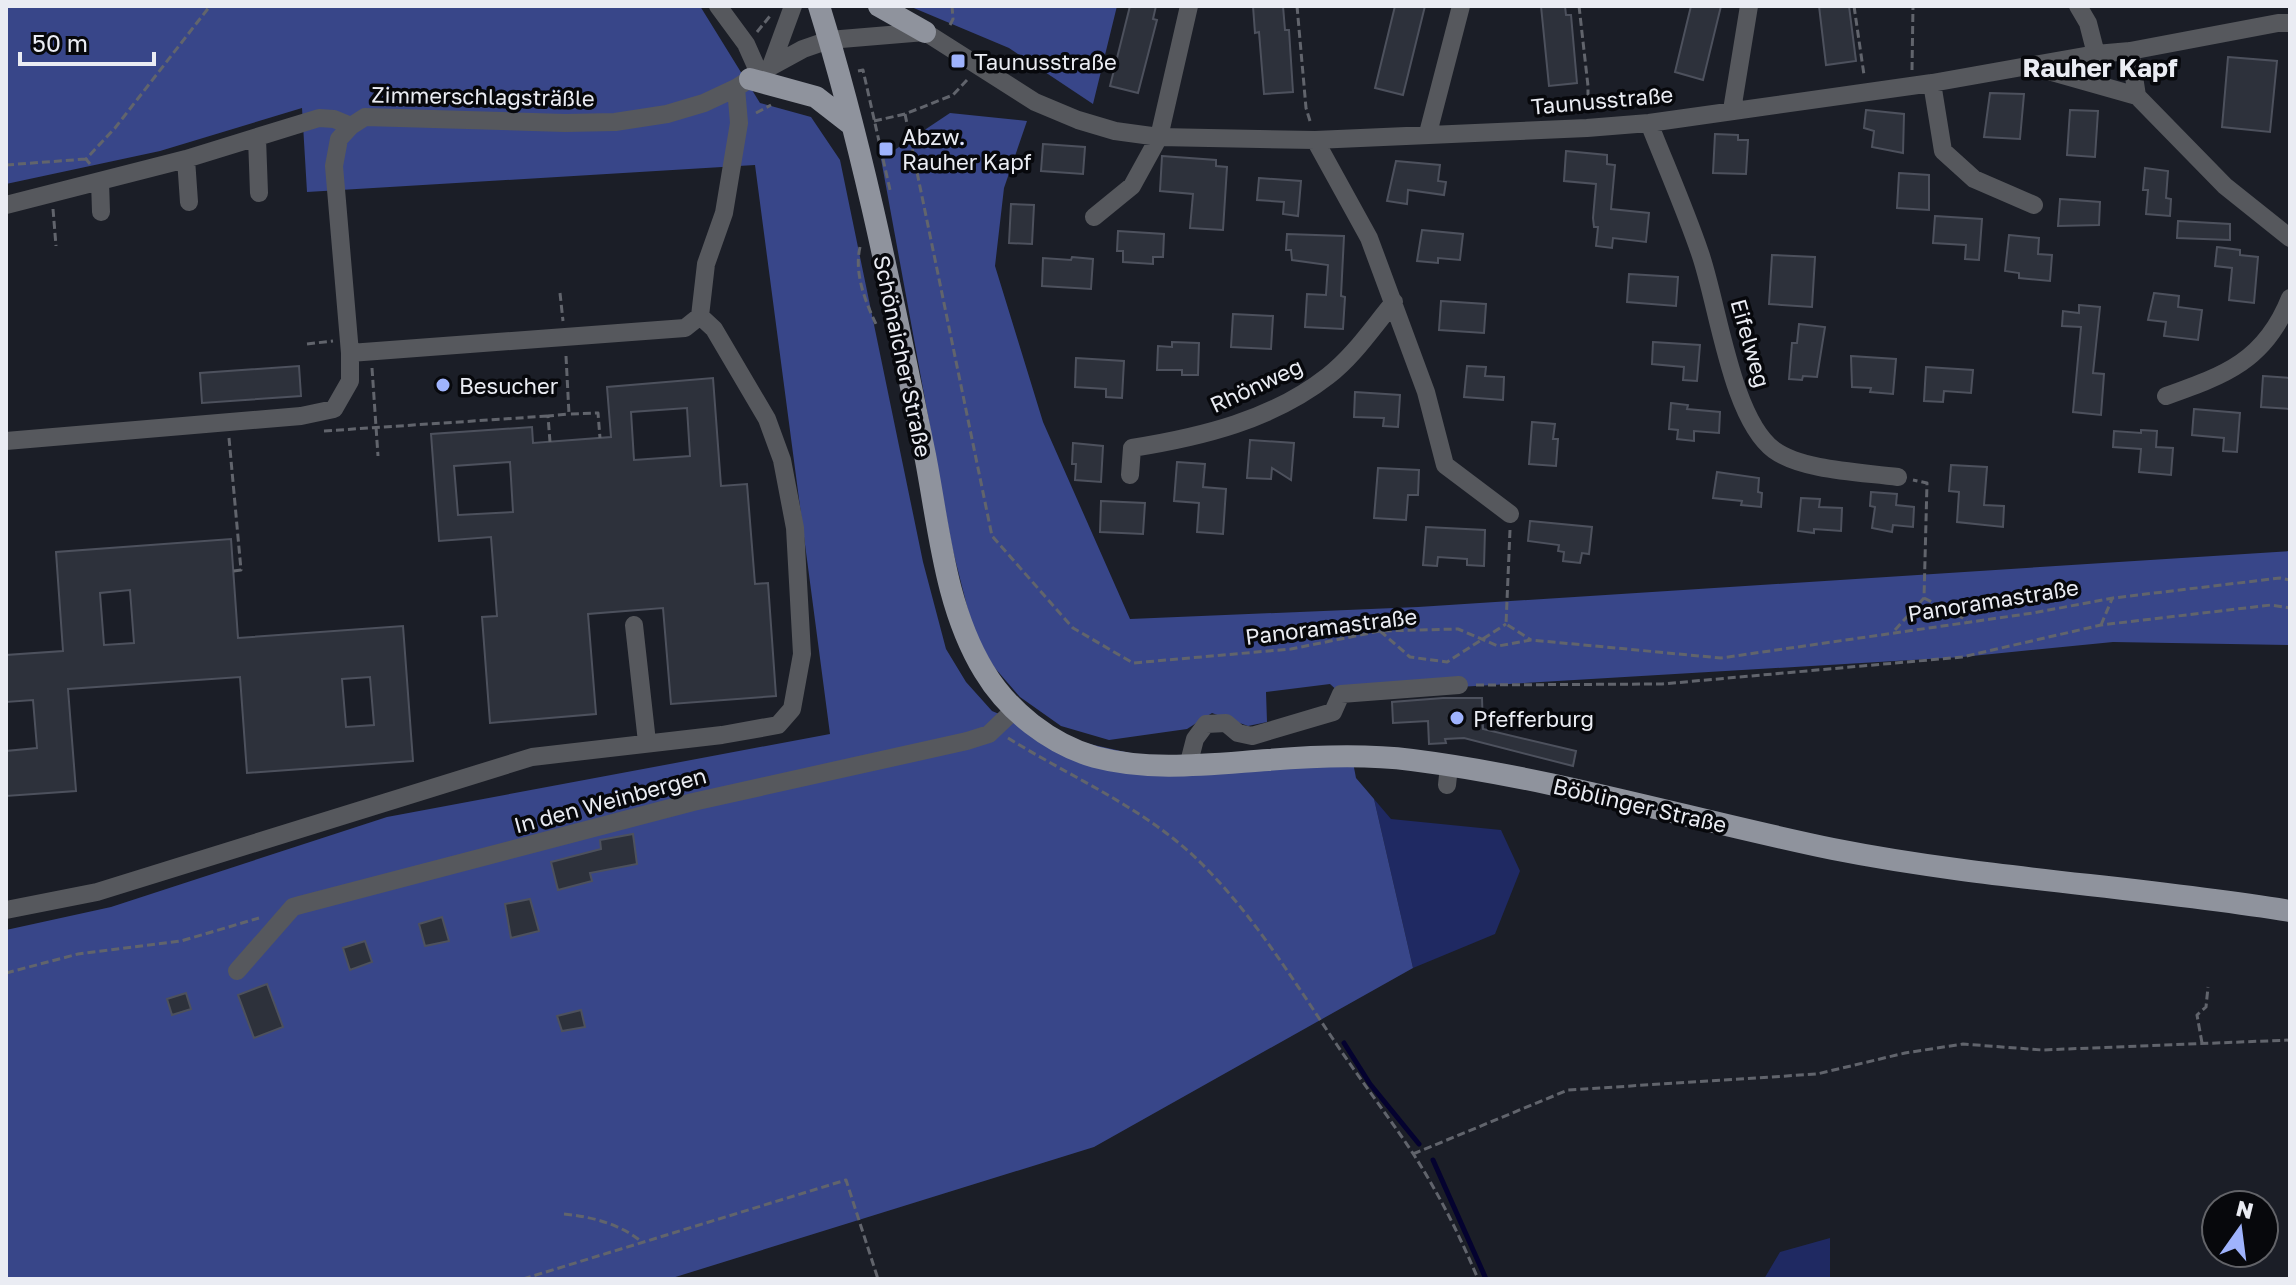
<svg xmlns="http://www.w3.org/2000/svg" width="2296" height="1285" font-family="'Golos Text',sans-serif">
<rect width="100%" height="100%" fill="#1b1e27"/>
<path fill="#1f2962" d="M1374 799 1391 819 1501 830 1520 871 1495 934 1413 968Z
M1830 1238V1279H1764L1780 1252Z"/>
<path fill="#384689" d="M6 6H700L760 103 811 117 840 160 923 562 946 649 966 682 992 711 1049 735 1188 766 1352 757 1356 778 1374 799 1413 968 1094 1147 669 1279H6V930L111 907 387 817 830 734 755 165 307 192 302 108 160 151 6 184Z
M909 6H1117L1093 104 1009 48Z
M950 113 1027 121 1004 188 995 266 1043 422 1130 619 1418 607 2290 551V645L2113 642 1962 657 1341 694 1330 684 1266 692 1267 722 1248 726 1212 713 1187 729 1109 740 1061 726 1020 697 994 667 974 634 952 547 881 159Z"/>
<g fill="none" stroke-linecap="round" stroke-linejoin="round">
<path stroke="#04022f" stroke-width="5" d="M1344 1043 1370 1084 1419 1144
M1433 1160 1486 1279"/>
</g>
<path fill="#2d313b" stroke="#4d515d" stroke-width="2" fill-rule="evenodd" d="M1130 6H1156L1153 19 1157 20 1138 93 1110 86Z
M1253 6H1283L1285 30H1289L1293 92 1264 94 1259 32 1255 33Z
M1395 6H1425L1403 95 1375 88Z
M1541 6H1565L1566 15H1571L1577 83 1549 86Z
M1691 6H1721L1703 80 1675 72Z
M1819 6H1849L1856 61 1826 65Z
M2228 57 2277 61 2270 132 2222 127Z
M1990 93 2024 94 2020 139 1984 137Z
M1866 110 1904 114 1903 153 1872 147 1874 131 1864 128Z
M2070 110 2098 111 2095 157 2067 155Z
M1715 134 1738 135V140H1748L1746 174 1713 173Z
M1043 144 1085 147 1083 174 1041 171Z
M1566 151 1607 155V164L1615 165 1611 209 1649 213 1646 242 1613 238 1612 248 1596 246 1598 227H1594L1593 218 1596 184 1564 181Z
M1162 156 1216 160V166L1227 167 1223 230 1190 228 1193 194 1160 191Z
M1396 161 1440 165 1438 181 1446 182 1444 195 1408 190 1407 204 1387 201Z
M2145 168 2168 171 2166 198 2171 199 2170 216 2146 214 2148 190H2143Z
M1899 173 1929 175V210L1897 208Z
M1259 178 1301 181 1298 216 1283 214 1284 202 1257 200Z
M2060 199 2100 202 2099 225 2058 226Z
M1011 204 1034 205 1032 244 1009 243Z
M1935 216 1982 219 1979 260 1965 259 1966 245 1933 243Z
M2178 221 2230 224V240L2177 238Z
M1422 230 1463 234 1460 260 1438 258V263L1417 261Z
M1118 231 1164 234 1163 257H1153V264L1123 262V251H1117Z
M1287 234 1344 236 1341 296 1345 297 1343 329 1305 327 1307 294 1326 295 1328 265 1292 260 1291 250H1286Z
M2009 235 2039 238 2038 254 2052 255 2050 281 2019 278V273L2005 271Z
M2217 247 2240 250V255L2258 257 2254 303 2229 300 2232 268 2215 266Z
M1772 255 1815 257 1812 307 1769 304Z
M1072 257 1093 259 1091 289 1042 286 1043 258 1071 260Z
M1629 274 1678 277 1676 306 1627 302Z
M2154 293 2179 296 2178 307 2202 310 2198 340 2164 336 2166 322 2148 320Z
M1441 301 1486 304 1484 333 1439 330Z
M2079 305 2100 307 2093 373 2104 374 2101 415 2073 412 2081 327 2062 326 2063 311 2079 313Z
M1233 314 1273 316 1271 349 1231 347Z
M1799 324 1825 327 1817 377 1803 376 1802 380 1789 379 1792 343H1797Z
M1172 342 1199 343 1198 375H1182V370H1157L1158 346 1172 347Z
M1653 342 1700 345 1697 381 1683 380 1684 367 1652 364Z
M1851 356 1896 359 1893 394 1870 392 1871 388 1852 387Z
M1076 358 1124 361 1122 398 1106 397V389L1075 387Z
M299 366 301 396 202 403 200 373Z
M1467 366 1486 367 1485 376 1504 377 1503 400 1464 397Z
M1926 367 1973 370 1971 393 1944 391 1943 402 1924 401Z
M2263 376 2290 378V409L2261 407Z
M713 378 721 486 747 484 755 584 768 583 776 696 671 704 663 608 588 614 596 714 490 723 482 617 497 616 491 537 439 541 431 434 532 427 533 443 611 437 607 387ZM687 408 690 456 634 460 631 412ZM510 462 513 512 458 515 454 466Z
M1355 392 1400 395 1398 427 1383 426 1384 418 1354 417Z
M1671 403 1688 405 1687 409 1720 412 1719 433 1694 431V441L1677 439 1678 430 1669 429Z
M2194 409 2240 413 2237 452 2223 451 2224 438 2192 435Z
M1532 422 1555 424 1553 439H1558L1556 466 1529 464Z
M2141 430 2157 431 2156 447 2173 448 2171 475 2139 472 2141 449 2113 447 2114 431 2141 433Z
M1250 440 1294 443 1291 480 1272 468 1271 479 1247 478Z
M1073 443 1103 446 1101 482 1075 480 1076 464H1072Z
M1177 462 1205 464 1203 487 1226 489 1223 534 1197 532 1199 503 1174 501Z
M1951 465 1987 467 1984 505 2004 506 2003 527 1957 522 1959 492 1949 491Z
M1378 468 1419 470 1418 495H1408L1406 520 1374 518Z
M1717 472 1759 478 1758 492 1762 493 1761 507 1741 505 1742 501 1713 498Z
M1871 492 1897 494 1896 505 1914 507 1913 527 1893 525 1892 532 1872 528 1875 507 1870 506Z
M1801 498 1820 499 1819 507 1842 508 1841 531 1814 529V533L1798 531Z
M1101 501 1145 503 1143 534 1100 532Z
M1530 521 1592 527 1589 554 1582 553 1580 563 1563 561 1564 552 1558 551 1559 545 1528 541Z
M1426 527 1485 530 1484 566 1467 565V559L1438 557 1437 566 1423 565Z
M231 539 238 638 403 626 413 761 247 773 240 677 68 689 76 791 6 796V751L37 748 33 700 6 702V655L63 651 56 552ZM130 590 134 643 104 645 100 593ZM370 677 374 725 346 727 342 679Z
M1443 698H1482L1483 729 1576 751 1573 766 1464 738 1445 739 1446 743 1429 744 1428 721 1393 723 1392 702Z
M633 834 637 864 590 873 592 881 558 890 551 862 601 849 600 840Z
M530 899 539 931 511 938 505 904Z
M442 917 449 941 425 946 419 924Z
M365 941 372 962 350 970 343 948Z
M267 984 283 1027 254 1038 238 995Z
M186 993 191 1009 172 1015 167 999Z
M581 1010 585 1027 562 1031 557 1016Z"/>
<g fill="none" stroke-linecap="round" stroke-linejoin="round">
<path stroke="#61646c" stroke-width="3" stroke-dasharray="8 4" stroke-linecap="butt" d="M1297 6 1306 108 1310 121
M1579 6 1588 86V112
M1854 6 1864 75
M950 25 953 19 952 6
M757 32 770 16
M1912 70 1913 6
M858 71 863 70 890 190
M756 113 771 105
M905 114 992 536 1073 628 1133 663 1291 649 1380 631 1458 629 1498 646 1531 640 1721 658 2033 613 2113 598 2280 578 2290 580
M874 121 905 114 953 95 967 80
M90 164 86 159 115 128 210 6
M6 165 86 159
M53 209 56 246
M860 247C854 273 865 301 876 324
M560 293 563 321
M307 344 333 341
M566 356 569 414 598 413 600 438
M372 368 378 456
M324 431 548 416
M229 438 241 570 233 571
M550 442 548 416 569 414
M1510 530 1506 624 1531 640
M1924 598 1967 620
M2101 625 2112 599
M1895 630 1924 598 1927 483 1913 480
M1380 631 1410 657 1447 662 1506 624
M1476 685 1662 684 1962 657 2101 625 2271 605 2290 608
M1008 738C1074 779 1147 809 1202 864 1255 917 1295 983 1337 1045 1362 1082 1389 1117 1414 1155 1439 1194 1460 1236 1478 1279
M6 973 78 954 181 941 259 918
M2202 1043 2197 1015 2206 1007 2208 987
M1413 1154 1568 1090 1817 1074 1905 1053 1963 1044 2042 1050 2290 1040
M564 1214C593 1217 620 1224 642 1242
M523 1279 846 1180 878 1279"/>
<path stroke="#56585d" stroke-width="18" d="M718 6 746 44 759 73
M2078 6 2088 23 2096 54
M2130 51 2137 96
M771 66 793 6
M2038 68 2137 96 2225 186 2290 238
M1932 83 1943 151 1974 179 2034 205
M1732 110 1749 6
M1649 123C1666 166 1685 209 1700 253 1718 304 1731 418 1774 450 1803 471 1862 472 1898 477
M1428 133 1461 6
M257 138 259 193
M1315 140 1369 238 1426 392 1445 465 1510 514
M186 159 189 202
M100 181 101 212
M6 205 186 159 319 118 334 119 351 126
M1094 217 1132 186 1159 137 1189 6
M700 316 706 264 724 213 739 123 736 88
M2166 396C2225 375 2265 361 2290 298
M6 441 301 416 334 409 350 381V353L334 166 339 139 351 126 365 117 565 123 615 122 667 114 704 103 736 88 759 73 803 49 829 40 925 32 1035 102 1078 120 1115 131 1159 137 1315 140 1587 128 1649 123 1932 83 2096 54 2130 51 2278 23H2290
M1130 475 1132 448C1201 437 1272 420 1328 376 1354 356 1373 327 1394 302
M634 625 647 742
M1188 766 1195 739 1206 724 1226 723 1238 733 1252 736 1333 712 1341 694 1459 685
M1447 785 1449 766
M6 910 97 892 532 757 722 735 778 725 792 709 802 654 795 528 782 460 767 419 714 329 700 316 685 328 350 353
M237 971 293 907 300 905 693 802 967 741 989 734 1014 710"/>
<path stroke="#8f939d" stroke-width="22" d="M819 6C864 151 894 305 925 455 939 527 945 607 984 671 1008 711 1050 744 1095 757 1151 772 1211 764 1268 760 1315 756 1365 754 1412 760 1554 778 1693 820 1833 849 1984 879 2138 886 2290 911
M879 6 925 32
M750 79 816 97 852 125"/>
</g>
<g fill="#9fb3fd" stroke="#07080c" stroke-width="3">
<rect x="950" y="53" width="16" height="16" rx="4"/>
<rect x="878" y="141" width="16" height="16" rx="4"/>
<circle cx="443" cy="385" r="8"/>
<circle cx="1457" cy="718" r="8"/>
</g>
<g text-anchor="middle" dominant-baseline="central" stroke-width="7" stroke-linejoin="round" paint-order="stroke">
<g font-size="22" fill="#eaecf3" stroke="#07080c" text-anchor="start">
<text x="974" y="61">Taunusstraße</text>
<text x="902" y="136">Abzw.<tspan x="902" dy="25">Rauher Kapf</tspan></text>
<text x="459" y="385">Besucher</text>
<text x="1473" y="718">Pfefferburg</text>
</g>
<g font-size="22" fill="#eaecf3" stroke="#07080c">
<text transform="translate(483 96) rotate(1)">Zimmerschlagsträßle</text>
<text transform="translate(1602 100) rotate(-5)">Taunusstraße</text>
<text transform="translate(1751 343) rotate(74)">Eifelweg</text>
<text transform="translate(903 356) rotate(78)">Schönaicher Straße</text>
<text transform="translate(1256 385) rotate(-25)">Rhönweg</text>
<text transform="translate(1993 600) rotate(-9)">Panoramastraße</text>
<text transform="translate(1331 626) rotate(-7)">Panoramastraße</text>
<text transform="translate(610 800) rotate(-15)">In den Weinbergen</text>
<text transform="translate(1640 805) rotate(13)">Böblinger Straße</text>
</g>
<g font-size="26" font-weight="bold" fill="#eaecf3" stroke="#07080c">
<text x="2100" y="67">Rauher Kapf</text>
</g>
</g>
<rect width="2296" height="1285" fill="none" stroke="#eaecf3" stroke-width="16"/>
<g transform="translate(2240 1229) rotate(14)"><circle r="38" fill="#07080c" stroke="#626368" stroke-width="2"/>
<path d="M0-6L14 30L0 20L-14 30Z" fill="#9fb3fd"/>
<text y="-12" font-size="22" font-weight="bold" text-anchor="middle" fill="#eaecf3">N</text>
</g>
<path d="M20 52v12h134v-12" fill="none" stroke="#eaecf3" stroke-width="4"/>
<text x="32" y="52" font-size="24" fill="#eaecf3" stroke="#07080c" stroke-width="6" paint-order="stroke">50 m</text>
</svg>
